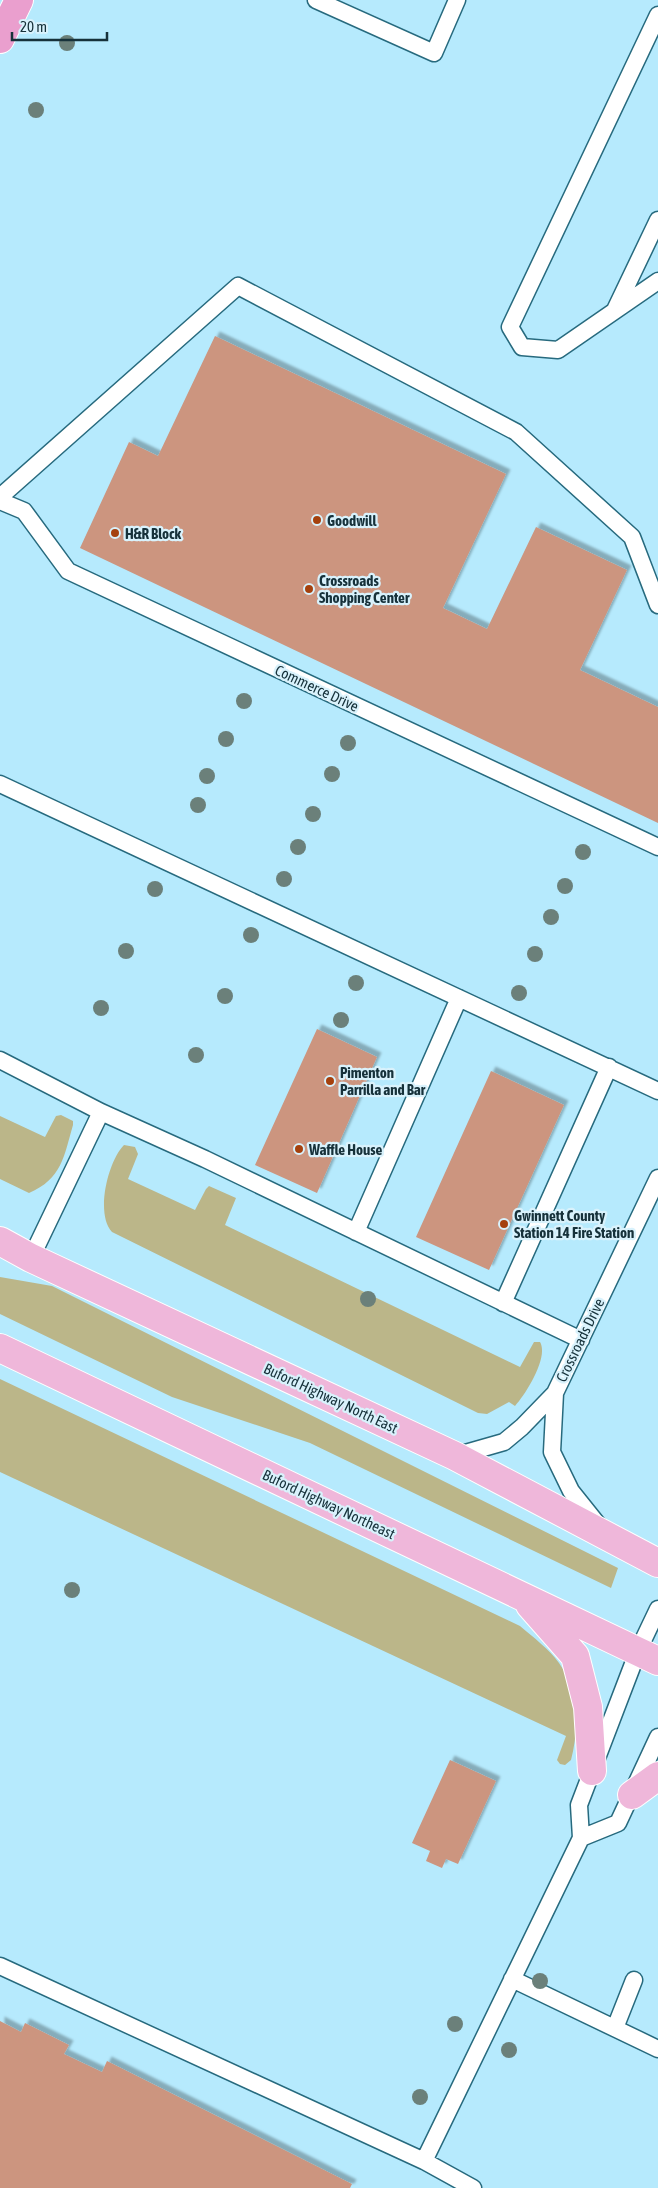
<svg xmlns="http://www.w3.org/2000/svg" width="658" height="2188" font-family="'Asap Condensed',sans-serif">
<defs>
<filter id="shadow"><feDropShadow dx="4.5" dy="-4.5" stdDeviation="1" flood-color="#0004"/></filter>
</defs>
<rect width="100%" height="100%" fill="#b6eafd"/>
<path fill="#bbb689" d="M61 1115 73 1121V1125C64 1156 62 1179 29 1193L0 1179V1116L45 1137 56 1116Z
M124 1145 135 1147 138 1154 128 1179 195 1210 206 1189 209 1186 236 1198 225 1225 520 1367 534 1342H540C549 1357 526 1394 515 1406L509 1402 487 1414 478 1413 112 1232C95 1214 108 1161 124 1145Z
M0 1277 52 1286 618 1568 611 1588 310 1443 172 1397 0 1314Z
M0 1379 520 1626C533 1637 549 1649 559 1663 579 1690 579 1730 571 1760L565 1765 560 1764 557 1760 566 1736 0 1472Z"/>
<path fill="#cc957f" filter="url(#shadow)" d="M215 336 506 474 443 608 487 629 536 527 627 570 580 670 658 707V823L80 548 129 442 158 456Z
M317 1029 377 1057 317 1193 255 1165Z
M491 1071 564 1105 489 1270 416 1237Z
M450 1760 496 1781 458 1864 446 1859 442 1868 426 1861 430 1851 412 1843Z
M0 2021 21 2032 25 2023 69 2045 64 2054 102 2072 107 2061 352 2184 350 2188H0Z"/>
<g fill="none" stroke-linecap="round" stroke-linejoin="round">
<defs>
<path id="service" d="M316 0 434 53 457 0
M658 15 510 327 522 347 558 350 658 281
M615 310 658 220
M0 497 238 286 516 432 632 537 658 605
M0 501 24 511 68 571 658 847
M0 784 658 1091
M0 1060 101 1112 205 1159 581 1340
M356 1232 459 998
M31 1258 101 1112
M503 1303 609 1067
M555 1393 552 1452 571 1491 599 1526
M455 1456 504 1442 522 1427 555 1393 658 1178
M658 1609 638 1651 579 1805 581 1838 618 1823 658 1737
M0 1966 424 2161 581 1838
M512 1979 658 2049
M615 2028 634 1980
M424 2161 473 2188"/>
<path id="primary" d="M0 1241 31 1258 455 1456 658 1563
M0 1348 658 1661
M530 1605 575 1656 588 1707 592 1771
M632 1795 658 1776"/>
<path id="trunk" d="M0 39 19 0"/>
</defs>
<use href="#service" stroke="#276a7e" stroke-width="19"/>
<use href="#primary" stroke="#fff" stroke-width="30"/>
<use href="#trunk" stroke="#fff" stroke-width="30"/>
<use href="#service" stroke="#fff" stroke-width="16"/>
<use href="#primary" stroke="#efb7da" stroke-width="28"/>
<use href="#trunk" stroke="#ea9fce" stroke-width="28"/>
</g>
<g fill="#6b807a">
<circle cx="67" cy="43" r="8"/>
<circle cx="36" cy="110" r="8"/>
<circle cx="244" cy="701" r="8"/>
<circle cx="226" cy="739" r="8"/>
<circle cx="348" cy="743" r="8"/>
<circle cx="332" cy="774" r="8"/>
<circle cx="207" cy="776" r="8"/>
<circle cx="198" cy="805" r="8"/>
<circle cx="313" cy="814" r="8"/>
<circle cx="298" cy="847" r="8"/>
<circle cx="583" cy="852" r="8"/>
<circle cx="284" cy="879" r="8"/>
<circle cx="565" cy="886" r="8"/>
<circle cx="155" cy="889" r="8"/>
<circle cx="551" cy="917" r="8"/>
<circle cx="251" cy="935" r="8"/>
<circle cx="126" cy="951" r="8"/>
<circle cx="535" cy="954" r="8"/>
<circle cx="356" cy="983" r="8"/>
<circle cx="519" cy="993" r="8"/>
<circle cx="225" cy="996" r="8"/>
<circle cx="101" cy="1008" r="8"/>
<circle cx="341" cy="1020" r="8"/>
<circle cx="196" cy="1055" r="8"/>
<circle cx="368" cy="1299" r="8"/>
<circle cx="72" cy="1590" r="8"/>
<circle cx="540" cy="1981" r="8"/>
<circle cx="455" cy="2024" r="8"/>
<circle cx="509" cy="2050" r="8"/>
<circle cx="420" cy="2097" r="8"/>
</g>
<g fill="#a5410e" stroke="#d9f2fc" stroke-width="2">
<circle cx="317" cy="520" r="5"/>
<circle cx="115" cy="533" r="5"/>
<circle cx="309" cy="589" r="5"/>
<circle cx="330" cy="1081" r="5"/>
<circle cx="299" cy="1149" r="5"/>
<circle cx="504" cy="1224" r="5"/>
</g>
<g text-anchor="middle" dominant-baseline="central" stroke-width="4.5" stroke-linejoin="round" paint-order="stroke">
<g font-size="15" font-weight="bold" fill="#16313a" stroke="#d9f2fc" text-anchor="start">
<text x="327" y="520">Goodwill</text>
<text x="125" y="533">H&amp;R Block</text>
<text x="319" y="580">Crossroads<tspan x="319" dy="17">Shopping Center</tspan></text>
<text x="340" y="1072">Pimenton<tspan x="340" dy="17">Parrilla and Bar</tspan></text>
<text x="309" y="1149">Waffle House</text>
<text x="514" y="1215">Gwinnett County<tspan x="514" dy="17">Station 14 Fire Station</tspan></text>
</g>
<g font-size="15" fill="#16313a" stroke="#d9f2fc">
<text transform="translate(317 688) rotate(25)">Commerce Drive</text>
<text transform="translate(580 1340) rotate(-64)">Crossroads Drive</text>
<text transform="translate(331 1398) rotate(25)">Buford Highway North East</text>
<text transform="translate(329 1504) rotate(25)">Buford Highway Northeast</text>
</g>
</g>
<path d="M12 32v8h95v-8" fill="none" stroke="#16313a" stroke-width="2.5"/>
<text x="20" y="32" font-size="15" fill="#16313a" stroke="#d9f2fc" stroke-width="4" paint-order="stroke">20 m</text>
</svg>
